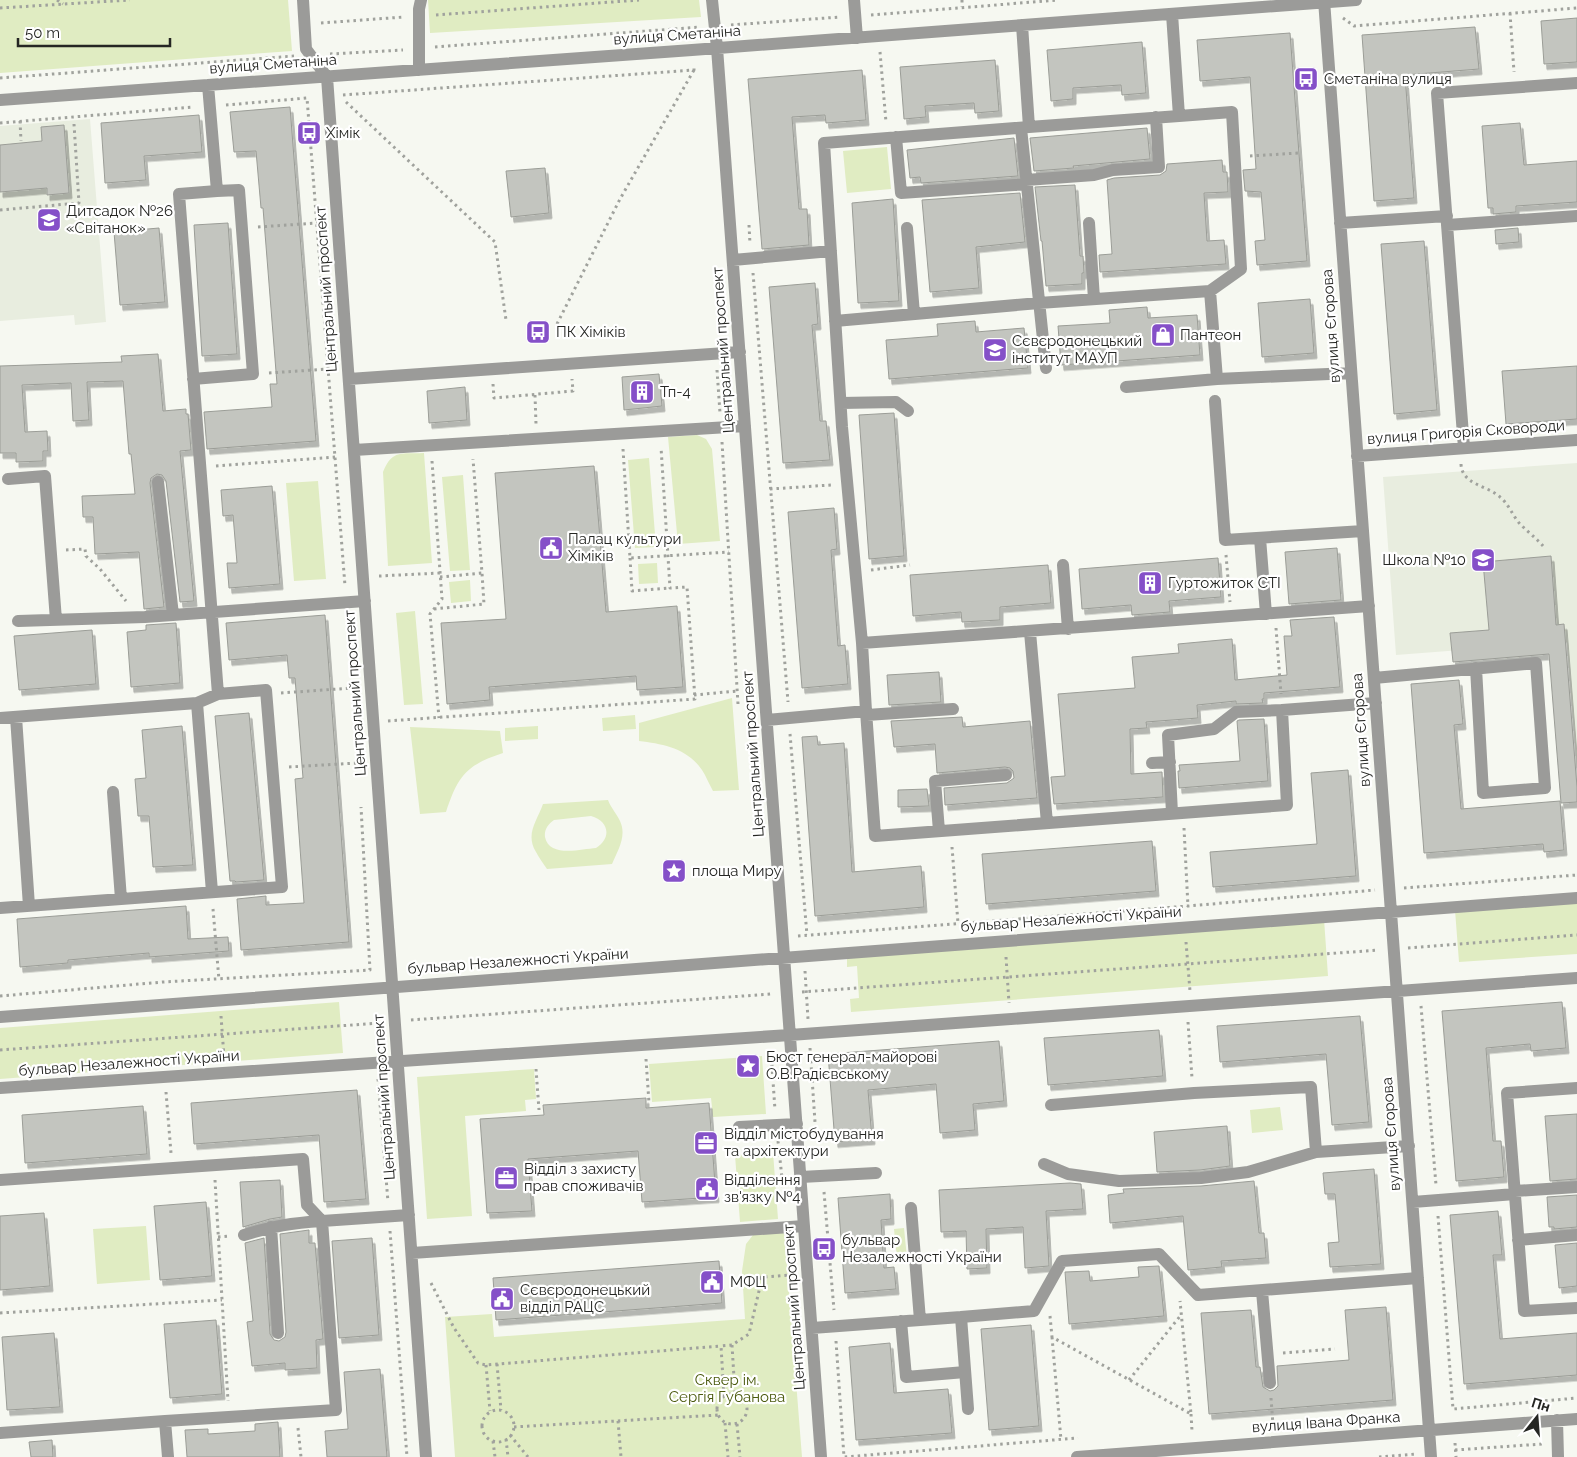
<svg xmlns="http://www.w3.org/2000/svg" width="1577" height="1457" font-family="Raleway,sans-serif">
<defs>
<filter id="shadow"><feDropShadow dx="3" dy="5.5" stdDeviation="0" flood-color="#0004"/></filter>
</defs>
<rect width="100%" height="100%" fill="#f6f8f1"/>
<path fill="#e8eddf" d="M90 119 106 322 75 325 74 315 0 321V126Z
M1577 463V768L1567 642 1396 655 1383 477Z"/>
<path fill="#e0ecc2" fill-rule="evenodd" d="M0 0H288L292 51 0 73Z
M428 0H699L701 17 430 33Z
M887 147 891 189 847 193 843 151Z
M697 435 706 439 712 449 720 541 678 544 668 437Z
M424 453 432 563 388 566 383 472C392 449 402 454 424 453Z
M649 458 656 547 635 548 628 460Z
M463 475 470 570 450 571 442 477Z
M318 481 326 579 294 581 286 483Z
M657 563 658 583 639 584 638 564Z
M470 580 471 601 451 603 449 582Z
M415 611 423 704 404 705 396 613Z
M732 698 739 790 713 791C709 784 706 776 702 770 687 748 663 744 639 741V723Z
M635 715 636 729 603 731 602 718Z
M538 726V739L505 741V728Z
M410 727 500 731 503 753C466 765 458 776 446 812L420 814Z
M608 800C611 808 617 814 620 821 627 836 618 850 612 864L547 869C543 863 539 858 536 852 525 834 537 821 543 804ZM591 816C609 821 612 838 596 848 581 849 549 858 545 837 544 830 548 824 554 820Z
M1577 900V954L1459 962 1455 910Z
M1324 919 1328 976 851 1012 850 999 859 998 857 966 847 967V955Z
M339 1002 343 1053 0 1079V1028Z
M762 1056 766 1114 713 1117 711 1098 652 1102 649 1064Z
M534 1069 536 1099 525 1100 526 1111 465 1116 472 1216 427 1219 417 1077Z
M1280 1107 1283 1130 1252 1133 1250 1110Z
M773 1152 778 1219 740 1222 735 1155Z
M146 1226 150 1280 97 1284 93 1229Z
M904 1228 907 1258 897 1259 894 1229Z
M784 1229 802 1457H455L445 1317 492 1314 494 1337 745 1319 742 1271 746 1244 753 1235Z"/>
<path fill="#c3c5bf" stroke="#9b9d97" filter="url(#shadow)" d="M1577 18V62L1544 64 1541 21Z
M1475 27 1479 69 1405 75 1414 198 1374 201 1362 35Z
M1290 33 1307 261 1257 265 1255 241 1265 240 1261 192 1245 191 1243 170 1256 169 1250 77 1200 81 1197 40Z
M1142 42 1146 93 1122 95 1121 85 1073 88V99L1051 101 1047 50Z
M995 60 999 111 975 113 974 103 925 106 926 117 904 119 900 67Z
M862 70 866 120 826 123 825 115 792 117 799 209H807L809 245 762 249 748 79Z
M290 107 316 441 207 449 204 412 272 407 270 384H277L263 208H261L256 151 234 152 230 112Z
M199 115 202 152 144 156 146 180 105 183 101 123Z
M1520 123 1524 165 1577 161V202L1516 206V212L1493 214V208H1488L1482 126Z
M64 125 69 193 47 195V188L0 192V145L42 141 41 127Z
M1147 128 1150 159 1073 166 1074 168 1034 171 1030 138Z
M1014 138 1018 176 921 183 920 177 910 178 907 150Z
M1222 160 1223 172H1227L1228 192 1204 193 1207 241 1224 240 1226 264 1100 272 1099 255 1112 254 1107 180 1114 178 1160 175 1166 171 1167 164Z
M545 168 549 213 511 217 506 171Z
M1075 185 1080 256H1083L1084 273H1082V284L1046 286 1042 241H1041L1035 187Z
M1020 193 1025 242 976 247 979 288 930 292 922 200Z
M893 199 899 301 858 303 852 203Z
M228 223 237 354 202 356 194 225Z
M159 228 165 302 120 305 114 232Z
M1518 228 1519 242 1496 244 1495 230Z
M1424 241 1437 410 1394 414 1381 244Z
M815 283 818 324 812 325 820 421H826L830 460 783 463 769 287Z
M1310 299 1314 353 1262 357 1258 303Z
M1147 307 1148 318 1197 315 1200 355 1061 365 1058 326 1110 323 1109 310Z
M975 321 976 332 1024 328 1028 368 889 379 886 340 938 336 937 324Z
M158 354 163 411 186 409V414H188L191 450 180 451 194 601 180 602 166 481 162 475 157 474 151 478 150 483 164 607 144 609 139 552 95 554 93 517H83L82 496 135 494 131 454H129L123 381 87 382 89 420 73 421 71 383 22 385 25 432 47 431 48 451H43V461L16 462V453H0V366L122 362 121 356Z
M1577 366V419L1506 424 1502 371Z
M659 374 662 406 624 410 622 377Z
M465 387 467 420 429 423 427 391Z
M894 413 904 556 869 559 859 415Z
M594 466 606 612 677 606 683 687 637 690 636 676 489 687 490 700 447 704 441 623 506 619 495 473Z
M272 486 280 584 229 588 227 563H237L233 515 223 516 221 490Z
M834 508 837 549 831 550 838 646 845 645 848 684 802 688 788 512Z
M1337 548 1341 600 1289 604 1285 552Z
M1551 556 1556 625 1564 624 1577 787V802L1561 803 1549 654 1453 662 1450 633 1489 630 1483 562Z
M1218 558 1221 597 1169 601 1170 612 1132 615 1131 605 1082 609 1079 569Z
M1048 565 1051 603 1000 607V620L962 622 961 612 913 616 910 575Z
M325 615 349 942 241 950 237 899 266 896V905L304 903 295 779 303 778 295 678H289L287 655 229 660 226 623Z
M1334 617 1340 687 1264 693V699H1262L1263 703 1236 704V701L1197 705 1198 718 1146 722 1147 728 1130 729 1131 774 1162 772 1163 797 1054 804 1051 777 1065 776 1058 694 1135 688 1132 657 1179 653 1178 644 1232 639 1235 680 1287 675 1284 636H1292L1290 620Z
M176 623 180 683 131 687 127 632 146 630V625Z
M92 630 96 684 19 690 14 636Z
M939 672 941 702 889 705 887 675Z
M1459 680 1463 724 1454 725 1461 809 1560 801 1564 850 1544 852 1543 844 1424 853 1411 684Z
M249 713 264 880 236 882 235 881H230L215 716Z
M962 717 963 727 1030 721 1037 798 945 805 944 788 1007 783 1014 778 1013 771 1010 768 1005 767 937 773 935 744 894 747 891 721Z
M1264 719 1268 781 1179 788 1178 771H1180L1179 765 1240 761 1237 721 1239 720Z
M182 726 193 865 153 867 149 816H138L135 779 146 778 142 730Z
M817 736 818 745 844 743 852 872 921 866 924 907 815 916 802 737Z
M1348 770 1356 876 1213 887 1210 852 1317 844 1311 773Z
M927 789 929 806 898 807V790Z
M1152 841 1156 891 986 904 982 854Z
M186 906 188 939 228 937 229 951 149 957V953L68 960V963L20 967 17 919Z
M1562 1002 1566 1048 1531 1051 1530 1044 1486 1048 1493 1141H1501L1504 1177 1456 1181 1442 1011Z
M1360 1016 1369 1122 1332 1125 1326 1054 1220 1062 1217 1026Z
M1159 1030 1163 1076 1048 1085 1044 1038Z
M999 1041 1004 1101 973 1104 975 1130 940 1133 936 1084 868 1090 872 1139 835 1142 828 1054Z
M357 1090 366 1199 324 1202 319 1135 194 1144 191 1103Z
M646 1098V1108L709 1103 716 1197 642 1202 638 1151 528 1159 532 1211 487 1213 480 1119 544 1115 543 1105Z
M143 1106 147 1154 25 1163 22 1115Z
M1577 1114V1179L1550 1181 1545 1116Z
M1227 1126 1230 1166 1200 1170 1157 1172 1154 1132Z
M1374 1169 1381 1264 1330 1267 1328 1243 1339 1242 1335 1194H1325L1323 1173Z
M280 1180 282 1217 270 1219 243 1227 240 1182Z
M1254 1181 1259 1233H1264L1266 1258 1221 1261 1222 1267 1188 1270 1183 1216 1110 1223 1108 1195 1124 1193 1123 1189 1201 1186Z
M1070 1183 1081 1184 1083 1209 1046 1211 1049 1266 1025 1268 1023 1227 986 1229 987 1268 967 1269 966 1231 941 1232 939 1190Z
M890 1194 891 1219 881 1220 884 1268 894 1267 896 1289 845 1293 838 1198Z
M1577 1195V1227L1554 1229V1227H1549L1547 1197Z
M206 1202 212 1276 160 1280 154 1206Z
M1498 1211 1502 1255H1493L1500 1339 1577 1333V1375L1464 1384 1450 1215Z
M44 1213 50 1286 0 1290V1216Z
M309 1230V1243H315L323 1339 316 1340 317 1368 285 1370V1363L252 1366 247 1322 253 1321 245 1243 264 1238 270 1334 274 1340 279 1341 285 1337 286 1332 280 1234Z
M372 1238 379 1335 339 1338 332 1241Z
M1577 1243V1286L1559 1288 1555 1245Z
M719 1261 722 1303 496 1320 493 1278Z
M1159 1266 1164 1316 1069 1324 1065 1272 1089 1271 1090 1281 1139 1277 1138 1267Z
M1386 1307 1393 1400 1209 1414 1201 1313 1251 1310 1256 1367H1260L1263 1387 1270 1391 1274 1390 1278 1386 1277 1366 1349 1360 1345 1310Z
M216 1320 222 1394 170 1398 164 1324Z
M1031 1325 1039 1426 989 1430 981 1329Z
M54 1333 60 1407 7 1410 2 1337Z
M890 1343 894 1393 948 1389 952 1433 856 1440 849 1347Z
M380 1369 387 1457H327L325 1431 348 1429 344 1372Z
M278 1422 280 1457H187L185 1430 208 1429V1434L255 1431V1424Z
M52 1440 53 1457H31L29 1442Z"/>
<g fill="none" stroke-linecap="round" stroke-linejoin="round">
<path stroke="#a0a29d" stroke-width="3" stroke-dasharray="2.5 4" stroke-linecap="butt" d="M57 0 63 4
M962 0V7
M0 8 130 0
M1510 13 1514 72
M436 15 639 0
M871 15 1058 0
M1343 18 1354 26 1577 8
M321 23 404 17
M731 25 840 17
M435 47 700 27
M880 52 886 122
M330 54 403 50
M0 78 294 56
M343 95 694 70V66
M346 102 495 242 506 320
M226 105 307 98 345 586
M20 121 21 141
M0 123 194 107
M1250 156 1299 153
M0 210 79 203 74 124
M749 225 750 244
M258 227 317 223
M753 273 788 702
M557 324 620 199 694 70
M717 370 720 413
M269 373 328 369
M493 384 494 398 573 391 572 379
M535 395 536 424
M722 442 738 704
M623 449 630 558 729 552
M432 461 442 599 430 614 439 718
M1461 464C1462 485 1487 485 1500 497 1509 504 1513 517 1521 525 1528 532 1536 538 1543 546
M216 466 335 457
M770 489 831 485
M66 550 85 549 86 556 100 569 126 601
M1226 555 1230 602
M630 558 632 591 670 588
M871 570 910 565
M379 576 440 573
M440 577 482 573 473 459
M434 609 484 604 482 573
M1276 628 1281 694
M281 693 352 688
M694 695 737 691
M388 721 695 699 687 587 670 588 661 447
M790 734 807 935
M289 767 358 763
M1184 828 1188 907
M952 847 958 923
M1404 888 1577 875
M213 909 219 980
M798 936 1188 906 1375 890
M1186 942 1190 991
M1408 948 1577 935
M1006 957 1009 1003
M805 971 808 1019
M802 992 1379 950
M0 996 163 982 370 970 361 807
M1421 1006 1436 1185
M221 1016 224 1057
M411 1020 771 994
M1188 1022 1192 1078
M810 1048 815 1122
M0 1050 380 1023
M771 1052 775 1110
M646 1059 649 1103
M536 1069 539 1110
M378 1079 388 1202
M166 1092 171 1153
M778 1141 783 1187
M215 1180 228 1401
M824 1192 834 1310
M1438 1216 1453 1409 1577 1398
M390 1231 407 1457
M218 1237 230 1236
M752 1278 791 1275
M431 1283 454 1328 478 1363 486 1365 721 1346
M0 1313 222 1300
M1050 1316 1052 1337 1191 1414 1180 1301
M1052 1337 1061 1440
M836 1341 844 1457 1078 1438
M732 1345 735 1394
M1283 1353 1335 1349
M497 1364 501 1410
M486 1365 490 1411
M1129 1380 1181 1315
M717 1409a15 15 0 1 1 30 0a15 15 0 1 1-30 0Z
M724 1396 721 1346 732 1345 749 1334 762 1278
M1271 1398 1273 1425
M482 1426a16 16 0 1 1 32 0a16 16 0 1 1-32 0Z
M1191 1414 1192 1431
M618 1421 621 1457
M725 1423 728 1457
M737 1424 740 1457
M514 1427 718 1415
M298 1428 301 1457
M510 1435 528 1457
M506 1439 508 1457
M493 1441 495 1457
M1455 1443 1456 1457
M1455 1450 1542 1444
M1379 1457 1416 1454"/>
<path stroke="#9b9b99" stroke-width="12" d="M303 0 306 49 327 77
M712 0 717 48 821 1457
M854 0 857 38
M1324 0 1431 1457
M419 70V9L421 0
M327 77 426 1457
M0 100 692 50 1356 0
M1029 127 1179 116
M1021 128 1046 368
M896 137 901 193 1027 184
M1026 180 1094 175 1113 170 1159 167 1156 117
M217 191 179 194 218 694
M1089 223 1094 299
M1340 223 1447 216
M1447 225 1577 216
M907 228 914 314
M733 260 831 251
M1210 291 1217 379
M835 321 1039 303 1210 291 1241 269 1232 112 1179 116 1172 14
M193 379 253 374 239 190 217 191 208 85
M349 379 740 352
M1126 387 1217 379 1351 373
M1215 401 1225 540 1363 531
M841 403 896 402 908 411
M1464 448 1437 93 1577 83
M354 450 745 426
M1357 456 1577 440
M8 479 45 476 56 620
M158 482 173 615
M1260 538 1266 614
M1063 565 1068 629
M18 621 145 617 365 601
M1030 632 1047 823
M862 643 1369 606
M1374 678 1536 663 1545 788 1483 793 1476 668
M197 703 212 892
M866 711 875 836 1287 805 1282 710 1376 703
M867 715 953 709
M16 717 29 906
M0 718 197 703 218 694 266 690 282 887 0 908
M767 720 866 711 862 643 842 427 824 143 1029 127 1022 25
M1152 763 1170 762
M113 792 121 899
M1172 813 1168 735 1214 729 1236 712 1282 710
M939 831 935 781 1006 775
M0 1017 1577 898
M0 1088 790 1035 1577 978
M1577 1088 1507 1093 1524 1311 1577 1308
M1051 1105 1194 1093 1311 1087 1316 1152
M739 1127 797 1124
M1044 1164 1068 1174 1119 1181 1201 1178 1248 1172 1316 1152 1409 1146
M801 1177 876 1173
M0 1180 303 1159 307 1205 322 1221C292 1223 273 1226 244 1235
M1515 1191 1577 1187
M1413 1202 1515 1194
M911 1208 920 1320
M271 1227 278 1333
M1518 1240 1577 1235
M412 1253 804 1226
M1262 1291 1270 1383
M961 1317 1034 1311 1062 1261 1159 1254 1198 1295 1418 1278
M901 1321 906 1377 965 1372
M812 1328 961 1317 968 1409
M1557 1420 1558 1457
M165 1421 336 1410 322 1221 409 1215
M0 1433 165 1421 168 1457
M1077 1457 1577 1419"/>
</g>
<defs>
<symbol id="bus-square" viewBox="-11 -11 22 22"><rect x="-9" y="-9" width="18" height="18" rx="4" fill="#8550c8" stroke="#fff"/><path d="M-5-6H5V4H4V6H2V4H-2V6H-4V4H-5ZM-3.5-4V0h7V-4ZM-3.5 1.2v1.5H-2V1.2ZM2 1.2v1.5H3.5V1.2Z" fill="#fff"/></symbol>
<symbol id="school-square" viewBox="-11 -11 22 22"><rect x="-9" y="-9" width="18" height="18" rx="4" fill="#8550c8" stroke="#fff"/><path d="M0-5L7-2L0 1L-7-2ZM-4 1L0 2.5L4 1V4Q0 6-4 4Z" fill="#fff"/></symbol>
<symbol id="shop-square" viewBox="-11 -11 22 22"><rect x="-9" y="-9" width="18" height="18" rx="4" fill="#8550c8" stroke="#fff"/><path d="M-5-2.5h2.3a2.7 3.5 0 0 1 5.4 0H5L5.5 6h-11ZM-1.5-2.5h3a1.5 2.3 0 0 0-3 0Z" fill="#fff"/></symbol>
<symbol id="university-square" viewBox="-11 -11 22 22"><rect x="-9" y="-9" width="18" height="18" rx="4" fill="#8550c8" stroke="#fff"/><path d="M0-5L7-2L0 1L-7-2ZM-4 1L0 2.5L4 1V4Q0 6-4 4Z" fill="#fff"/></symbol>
<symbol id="building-square" viewBox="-11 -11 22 22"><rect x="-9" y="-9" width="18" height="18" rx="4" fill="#8550c8" stroke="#fff"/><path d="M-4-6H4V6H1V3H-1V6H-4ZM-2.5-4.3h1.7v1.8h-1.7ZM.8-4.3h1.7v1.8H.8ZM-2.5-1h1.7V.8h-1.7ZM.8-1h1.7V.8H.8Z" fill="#fff"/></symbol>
<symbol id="civic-square" viewBox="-11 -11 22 22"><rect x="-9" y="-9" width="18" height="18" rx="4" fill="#8550c8" stroke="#fff"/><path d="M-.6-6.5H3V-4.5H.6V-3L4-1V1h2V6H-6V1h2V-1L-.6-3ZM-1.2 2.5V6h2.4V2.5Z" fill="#fff"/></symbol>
<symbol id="sight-square" viewBox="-11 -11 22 22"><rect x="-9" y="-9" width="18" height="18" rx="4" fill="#8550c8" stroke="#fff"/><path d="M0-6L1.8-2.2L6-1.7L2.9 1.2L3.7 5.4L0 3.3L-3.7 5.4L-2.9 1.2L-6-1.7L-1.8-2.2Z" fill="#fff"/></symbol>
<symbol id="office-square" viewBox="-11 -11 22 22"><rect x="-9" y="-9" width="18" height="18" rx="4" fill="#8550c8" stroke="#fff"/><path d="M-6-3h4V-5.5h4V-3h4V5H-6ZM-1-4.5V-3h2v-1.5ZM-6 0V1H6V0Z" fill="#fff"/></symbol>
</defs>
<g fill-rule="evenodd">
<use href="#bus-square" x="1292" y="65" width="28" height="28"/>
<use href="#bus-square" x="295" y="119" width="28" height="28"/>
<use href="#school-square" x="35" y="206" width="28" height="28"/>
<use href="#bus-square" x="524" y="318" width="28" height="28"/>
<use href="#shop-square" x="1149" y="321" width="28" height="28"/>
<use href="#university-square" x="981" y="336" width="28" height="28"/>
<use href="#building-square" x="628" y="378" width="28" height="28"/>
<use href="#civic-square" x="537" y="534" width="28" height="28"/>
<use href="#school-square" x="1469" y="546" width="28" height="28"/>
<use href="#building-square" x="1136" y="569" width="28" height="28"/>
<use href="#sight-square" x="660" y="857" width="28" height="28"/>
<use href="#sight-square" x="734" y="1052" width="28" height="28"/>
<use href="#office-square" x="692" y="1129" width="28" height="28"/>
<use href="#office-square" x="492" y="1164" width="28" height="28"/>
<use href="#civic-square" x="693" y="1175" width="28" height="28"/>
<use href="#bus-square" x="810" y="1235" width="28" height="28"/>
<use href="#civic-square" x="698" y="1268" width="28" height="28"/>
<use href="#civic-square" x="488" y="1285" width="28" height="28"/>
</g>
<g text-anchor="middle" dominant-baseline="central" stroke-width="4.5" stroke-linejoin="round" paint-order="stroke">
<g font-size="15" fill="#252623" stroke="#fff">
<text transform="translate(677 35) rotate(-4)">вулиця Сметаніна</text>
<text transform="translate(273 64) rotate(-4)">вулиця Сметаніна</text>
<text transform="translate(326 289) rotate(-94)">Центральний проспект</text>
<text transform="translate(1331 326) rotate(-94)">вулиця Єгорова</text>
<text transform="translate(723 350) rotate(-94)">Центральний проспект</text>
<text transform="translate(1466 432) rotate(-4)">вулиця Григорія Сковороди</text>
<text transform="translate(355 693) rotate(-94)">Центральний проспект</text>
<text transform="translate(1361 730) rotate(-94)">вулиця Єгорова</text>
<text transform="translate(753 754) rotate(-94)">Центральний проспект</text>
<text transform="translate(1071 919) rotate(-4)">бульвар Незалежності України</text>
<text transform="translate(518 961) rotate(-4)">бульвар Незалежності України</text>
<text transform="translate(129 1063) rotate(-4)">бульвар Незалежності України</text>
<text transform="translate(384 1097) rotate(-94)">Центральний проспект</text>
<text transform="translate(1391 1134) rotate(-94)">вулиця Єгорова</text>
<text transform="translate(794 1307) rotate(-94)">Центральний проспект</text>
<text transform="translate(1326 1422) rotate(-4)">вулиця Івана Франка</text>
</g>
<g font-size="15" fill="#252623" stroke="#fff" text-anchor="start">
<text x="1324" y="79">Сметаніна вулиця</text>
<text x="326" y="133">Хімік</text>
<text x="66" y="211">Дитсадок №26<tspan x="66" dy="17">«Світанок»</tspan></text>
<text x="556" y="332">ПК Хіміків</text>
<text x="1180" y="335">Пантеон</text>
<text x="1012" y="341">Сєвєродонецький<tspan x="1012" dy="17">інститут МАУП</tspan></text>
<text x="660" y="392">Тп-4</text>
<text x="568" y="539">Палац культури<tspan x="568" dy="17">Хіміків</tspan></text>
<text x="1466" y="560" text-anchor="end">Школа №10</text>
<text x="1168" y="583">Гуртожиток СТІ</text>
<text x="692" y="871">площа Миру</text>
<text x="766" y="1057">Бюст генерал-майорові<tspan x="766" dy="17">О.В.Радієвському</tspan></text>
<text x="724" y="1134">Відділ містобудування<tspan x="724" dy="17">та архітектури</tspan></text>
<text x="524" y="1169">Відділ з захисту<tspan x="524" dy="17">прав споживачів</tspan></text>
<text x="724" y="1180">Відділення<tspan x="724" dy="17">зв'язку №4</tspan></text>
<text x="842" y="1240">бульвар<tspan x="842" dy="17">Незалежності України</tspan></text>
<text x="730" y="1282">МФЦ</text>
<text x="520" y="1290">Сєвєродонецький<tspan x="520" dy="17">відділ РАЦС</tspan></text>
</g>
<g font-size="15" fill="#4b5a0e" stroke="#fff">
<text x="727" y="1380">Сквер ім.<tspan x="727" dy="17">Сергія Губанова</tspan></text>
</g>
</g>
<g transform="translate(1537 1417) rotate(17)" stroke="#ffffff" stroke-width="4" paint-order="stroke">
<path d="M0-4L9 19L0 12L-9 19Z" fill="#252623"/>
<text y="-8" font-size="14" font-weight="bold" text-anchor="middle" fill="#252623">Пн</text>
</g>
<path d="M18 38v8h152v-8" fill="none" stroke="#252623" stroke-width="2.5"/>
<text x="25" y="38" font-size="15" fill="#252623" stroke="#ffffff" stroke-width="4" paint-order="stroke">50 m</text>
</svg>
